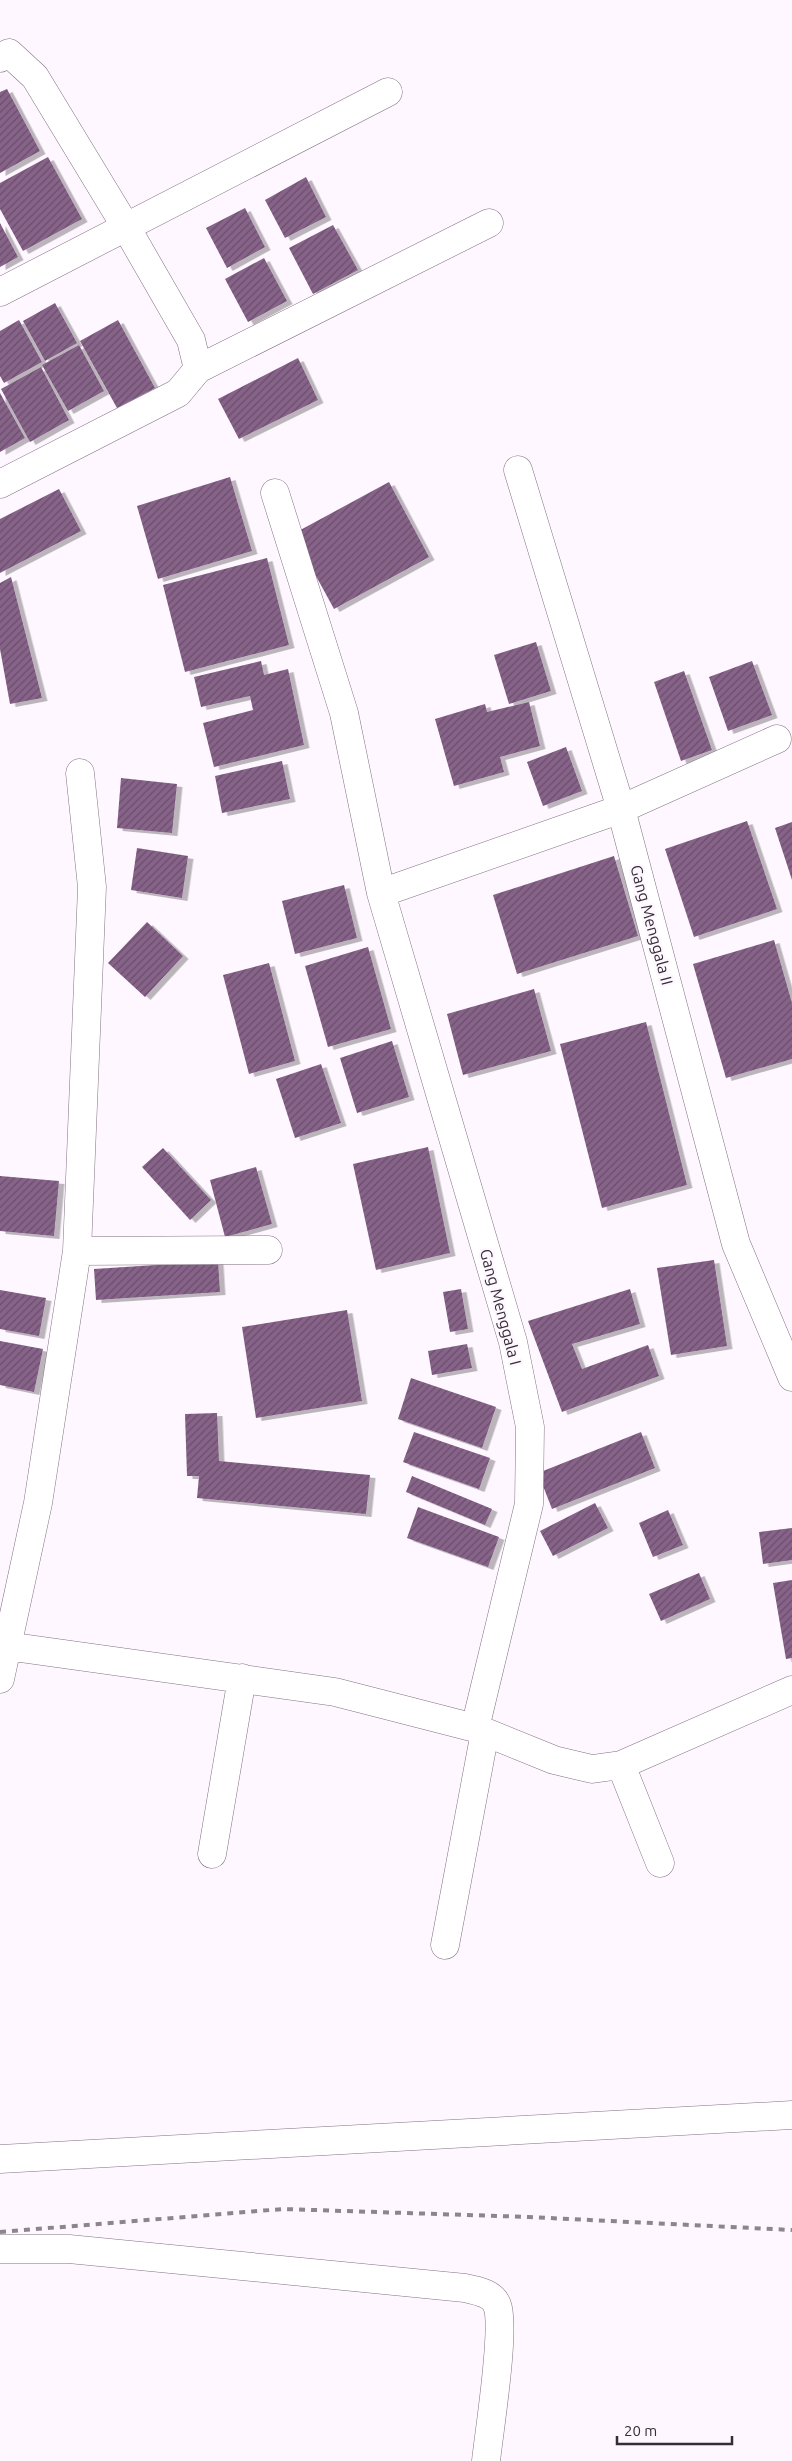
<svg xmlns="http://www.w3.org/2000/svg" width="792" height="2461" font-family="Ubuntu,sans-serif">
<defs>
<pattern id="building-hatch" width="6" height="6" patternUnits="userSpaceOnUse" patternTransform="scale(1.25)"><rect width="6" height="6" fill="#876389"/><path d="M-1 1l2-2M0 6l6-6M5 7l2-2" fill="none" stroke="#694e6b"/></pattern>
<filter id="shadow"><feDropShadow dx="5.5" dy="3" stdDeviation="0" flood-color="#0004"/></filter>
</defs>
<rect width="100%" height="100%" fill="#fff7ff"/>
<path fill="url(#building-hatch)" filter="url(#shadow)" d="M7 89 40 151 0 173V92Z
M48 157 82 219 23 251 0 209V183Z
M306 177 326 217 285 238 265 200Z
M245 208 265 247 227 268 206 228Z
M0 223 18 257 0 267Z
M333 225 358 270 313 294 289 248Z
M264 258 287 301 248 322 225 279Z
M55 303 77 343 45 361 23 321Z
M19 320 42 362 4 383 0 376V331Z
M118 320 155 388 117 408 80 341Z
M79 345 104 391 68 411 42 365Z
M298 358 318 400 239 439 218 399Z
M41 367 69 420 30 442 1 389Z
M0 393 25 438 0 452Z
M230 477 252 551 158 579 137 506Z
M389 482 429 557 334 609 293 534Z
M59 489 81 531 0 573V519Z
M267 558 289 645 185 672 163 585Z
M11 577 42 698 10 704 0 649V583Z
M536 642 551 691 509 704 494 655Z
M261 661 264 675 288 669 304 745 214 767 203 723 253 710 250 696 201 707 194 677Z
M752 661 772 715 728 731 709 677Z
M684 671 712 750 681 761 654 682Z
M529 702 540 746 500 757 504 772 454 786 435 719 485 704 487 712Z
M566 747 582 791 543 806 527 762Z
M282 761 290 799 222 813 215 776Z
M121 778 177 784 172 833 117 828Z
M747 821 777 909 694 937 665 849Z
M792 822V880L775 828Z
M137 848 188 856 182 898 131 890Z
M614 856 638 936 517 974 493 895Z
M344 885 357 938 295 954 282 901Z
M147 922 183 956 145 997 108 963Z
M774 940 792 1003V1059L726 1078 693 964Z
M368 947 391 1029 328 1047 305 966Z
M269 963 295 1061 249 1074 223 975Z
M534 989 551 1051 463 1075 447 1014Z
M646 1022 687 1185 602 1208 560 1044Z
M392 1041 409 1097 357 1113 340 1058Z
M321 1064 341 1123 295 1138 276 1079Z
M428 1147 450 1253 376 1270 353 1164Z
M163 1148 211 1200 190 1220 142 1167Z
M256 1167 272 1224 225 1237 210 1180Z
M0 1176 59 1181 54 1236 0 1231Z
M714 1260 727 1346 671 1355 657 1268Z
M218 1261 220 1292 96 1300 94 1269Z
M461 1289 468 1329 450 1332 443 1292Z
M630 1289 640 1324 572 1344 582 1369 648 1345 659 1376 562 1412 528 1321Z
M0 1290 46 1298 39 1336 0 1329Z
M347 1310 362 1401 256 1418 242 1327Z
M0 1341 43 1349 34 1392 0 1385Z
M467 1344 472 1368 432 1375 428 1351Z
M411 1378 496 1407 482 1448 398 1419Z
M217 1413 219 1461 370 1475 366 1514 197 1498 199 1476H187L185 1414Z
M414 1432 490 1458 479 1489 403 1462Z
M641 1432 655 1468 552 1509 538 1473Z
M412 1476 492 1509 485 1525 406 1492Z
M595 1503 608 1528 553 1556 540 1531Z
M418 1507 499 1537 488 1567 407 1538Z
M668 1510 683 1545 653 1557 639 1523Z
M792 1528V1560L763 1564 759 1532Z
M699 1573 710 1599 661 1621 649 1594Z
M792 1580V1658L786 1659 773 1583Z"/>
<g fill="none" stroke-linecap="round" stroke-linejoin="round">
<defs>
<path id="minor" d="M0 58 9 53 35 77 126 227 191 340 198 369 178 393 0 484
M0 292 388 92
M198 369 489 223
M518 470 621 809 736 1244 792 1377
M275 493 344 713 381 893 513 1342 530 1427 529 1504 475 1728
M381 893 621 809 777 739
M77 1251 268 1250
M0 1645 335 1692 475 1728 554 1760 592 1769 621 1765 792 1690
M0 1679 38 1503 77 1251 92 887 80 773
M621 1765 660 1863
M212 1854 242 1678
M445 1945 485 1732
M0 2159 792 2115
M0 2249H69L465 2288C476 2291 492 2292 497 2305 506 2327 489 2432 486 2461"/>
</defs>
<use href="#minor" stroke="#827183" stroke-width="29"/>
<use href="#minor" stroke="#fff" stroke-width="28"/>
<path stroke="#8d858d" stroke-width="4" stroke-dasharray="6 6" stroke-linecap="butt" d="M0 2232 283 2209 529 2217 792 2230"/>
</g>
<g text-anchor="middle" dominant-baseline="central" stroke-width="5" stroke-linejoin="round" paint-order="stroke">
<g font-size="16" fill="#352d35" stroke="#fff7ff">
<text transform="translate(652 925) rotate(75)">Gang Menggala II</text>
<text transform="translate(501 1307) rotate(75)">Gang Menggala I</text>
</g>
</g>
<path d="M617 2436v8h115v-8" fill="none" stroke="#352d35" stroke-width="2.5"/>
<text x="624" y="2436" font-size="15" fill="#352d35" stroke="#fff7ff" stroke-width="4" paint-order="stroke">20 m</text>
</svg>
